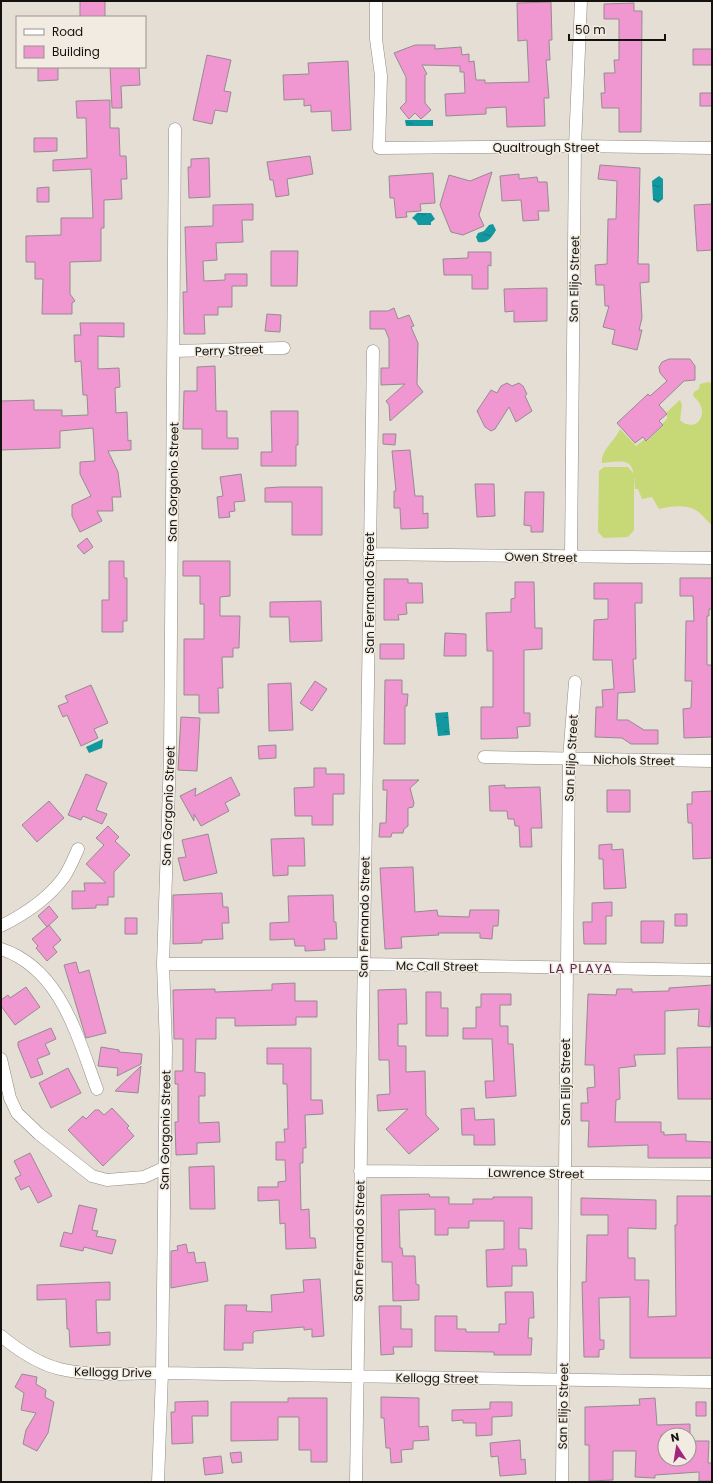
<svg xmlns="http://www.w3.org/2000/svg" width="713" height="1483" font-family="Poppins,sans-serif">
<defs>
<pattern id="water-ripples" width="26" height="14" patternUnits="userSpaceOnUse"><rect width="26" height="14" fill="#12989f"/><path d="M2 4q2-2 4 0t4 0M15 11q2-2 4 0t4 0" fill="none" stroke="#107b80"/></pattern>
</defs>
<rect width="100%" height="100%" fill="#e4ded4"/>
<path fill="#c7d876" d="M708 382 712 383V525C708 522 705 518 701 514 690 503 672 506 659 509L652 497 642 499 638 489H635C634 461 631 459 602 463 600 451 615 441 620 429L636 446 645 439 647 441 663 426 662 424 667 419V412L680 400 682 405 680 420C696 435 713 412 693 396L694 392 699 389 700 384Z
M604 467H628L634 474V530L628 537 604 538 598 532 599 471Z"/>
<path fill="url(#water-ripples)" d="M405 120H433V126H406Z
M659 176 663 179V199L658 203 653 200 652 181Z
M417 213H431L435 219 431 222V225H418L416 221 412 218Z
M493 224 496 230C492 237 488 244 478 242L476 237 478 233 484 231 489 225Z
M448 712 450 735 438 736 435 713Z
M103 739 102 748 89 753 86 747Z"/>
<path fill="#f096d0" stroke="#968b91" d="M80 1H105V17H80Z
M551 2 552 40H549L550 60H546L549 98H544L545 126 507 127 506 107 486 108V114L446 116 445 94 465 93 464 72H460V66L422 65 427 74 425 75V103L431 110 421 119 415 113 409 119 400 108 406 102V77L394 53 415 45H435V49L461 47 462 55 469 54V62L474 61 476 80H485V83L529 82 527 40 518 41 517 3Z
M634 3V11H642L641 132H619V108H602L601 93H605L604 73H615L614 60H619V19H604V4Z
M693 49H712V65H693Z
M207 55 231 60 224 91 231 92 227 112 215 110 212 124 193 120Z
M348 61 351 130 332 131 331 111 311 112V105L304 106V99L284 100 283 75 309 74 308 63Z
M38 67H58V80L38 81Z
M110 67H139L140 85 121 86 122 108H112Z
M700 93H712V106H700Z
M110 100V128H119L120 156H126L127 179H121L122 199 104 200V228H101V261L70 262V294L75 301 72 303V314H42L43 279H35V262H26V236L61 235V218H93L91 169 53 171V160L87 158 86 118H77L76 101Z
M34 138H57V151L34 152Z
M310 156 313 174 287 179 289 195 276 197 273 180H270L267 162Z
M209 158 210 197 189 198 188 167H191V159Z
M600 165 640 168 638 264H649V282L640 283 642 318 639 330H642L637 350 612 344 615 330 603 327 609 306H605L604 285H596L595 265 607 264 608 219H616L617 181 598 179Z
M492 172 479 215 484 226 463 235 451 232 440 205 449 175 470 181Z
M433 173 435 203 420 204 421 211 406 212 407 217 396 218 394 198H390L389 176Z
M519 174V179L537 177 538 182H547L549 211H538L539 220 523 221 521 200 502 201 500 176Z
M49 187V202H37V188Z
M253 204V220H242L243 242 216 243 217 260 203 261 204 281 225 280V274H247V286H232V307H218V315H204L205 334H184L183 292H187L185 227 213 226V205Z
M712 204V250L697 251 694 205Z
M271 251H298L297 286H271Z
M468 252H491V266L488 265V289H472V275H444L443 259 468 258Z
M547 288V321L514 322V311L505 312 504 289Z
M394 308 398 319 409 315 414 326 411 327 418 343 417 384 423 392 390 421 389 405 386 401 405 384 381 385V368H389V339L385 329H370V311H388Z
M267 314 281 315 280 332 265 331Z
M80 323H124V337L98 336V369L119 368 120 387 115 388 116 413 127 412 128 441 131 440V450L108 451 118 472 121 497H112L113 511H97L102 521 80 532 72 516V505L91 496 80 474V462L95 461 93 428 60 431V448L1 450V401L34 400V410H62V416L88 415 87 395H83L81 361 75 362 74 335H81Z
M669 359H690L695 366V380L684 381 659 405 667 414 659 421 663 425 646 441 643 437 635 443 617 423 648 394 650 396 667 381 660 373 659 367 662 362Z
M215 366 216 411H227V438H238V449H202V429H183L184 391H197V367Z
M507 383 512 386 519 383 523 386 527 394 525 396 532 411 516 422 509 407 495 429 491 431 485 427 477 411 491 390 497 393 501 386Z
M271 411H298V445H296V466H261V452H272Z
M383 434H396L395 445 383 444Z
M410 450 415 496H423V514L428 513V528L401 529 400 508H394V491H396L392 451Z
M241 474 245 501 234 502 235 511 229 512 230 517 219 518 217 497 223 496 220 477Z
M475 484H494L495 516 477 517Z
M280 487H322V535H292V502H265V488Z
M525 492H544L543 532H531V526L524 525Z
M87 538 93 547 84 554 77 546Z
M109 561H124V578H127V621H123V632H102V600H109Z
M183 561H230V596L220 597V616H240L239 648H233V657H222L223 688H218L219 713H199V695H184V639H204V604H200V576H183Z
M680 578H712V609H709V616H707V665H712V737L684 738 683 709 691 708 692 681H685L686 621H694L693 596H680Z
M384 579H408V583H422L423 603H406L407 614 398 615 399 620H384Z
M515 582H534L535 628H542V649L524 650V713H530V726L517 727 518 738 481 739V707H493V651H487L486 613 511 612V599L515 598Z
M594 583H642V603H635L636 659H633L635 692 618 693 617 720H628L644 730H658V744H631L622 738 595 737 596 707H603L602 690 614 689 612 660H593L594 620 608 619V599H594Z
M321 601 322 641 290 642 289 617H270V602Z
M445 633 466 634V656H444Z
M380 644H404V659H380Z
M385 680H402V694H408L407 706H405V744H384Z
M315 681 327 689 312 711 300 703Z
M291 683 293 730 269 731 268 684Z
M91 685 108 723 94 729 98 738 81 746 67 715 63 717 58 706 68 702 65 696Z
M181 717 200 718 197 771 178 770Z
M276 745V758L259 759 258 746Z
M314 768H326V774H344V794H333V825H312V816H295L294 788 314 787Z
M86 774 107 783 96 810 107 814 102 824 83 816 81 820 68 815Z
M231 777 240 795 225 803 229 811 201 826 194 814V821L180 796 196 788 195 796Z
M383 780H419L410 788 414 803 413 807 408 808V826L404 829 403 833H392L391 837H379L380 823H386L387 790H383Z
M505 785V788L540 787 542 828H531L532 847H520L519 826H515L514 819H508L507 811H490L489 786Z
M607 790H630V812H607Z
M712 791V858L693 859 692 823H688L687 804H692V792Z
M49 801 64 818 37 842 22 825Z
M108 826 119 837 115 841 130 855 114 872V897H108V905H96V908L72 909V891H85L84 883H106L86 864 104 845 96 838Z
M208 834 217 873 184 881 178 858 186 857 182 840Z
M304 838 305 866H288V875L273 876 271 839Z
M612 844V850L623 849 626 888 604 889 603 859H599V845Z
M413 867 415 912 437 910 438 916 469 917 470 910H499L498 926H493L492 939 480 938V933H438L439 935 401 937 402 948 385 949 380 868Z
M222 893 223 907H228L229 923H222L223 939 202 940V943L173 944V895Z
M333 895 334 922H336L337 939H324L325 950 305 951V946H295L294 939 270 940V923L289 922 288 896Z
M612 902V916H606V944H584L583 922H592V903Z
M49 906 58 917 47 927 38 916Z
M675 914H687V926H675Z
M125 918H137V934H125Z
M641 921H664L663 943H641Z
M49 925 61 940 53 947 57 952 47 961 36 948 38 946 32 939Z
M76 962 79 973 89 970 106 1033 86 1038 64 965Z
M295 983V1001H317V1017H296V1025L235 1026V1018H216V1039H196L195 1072 205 1073V1096H199V1123L219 1122 220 1142 197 1143V1154L176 1155 175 1122H178V1084H175V1071H183V1039H174L173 990 215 989V992L272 990V984Z
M712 985 710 1027 698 1026 699 1009 665 1011V1054L634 1055 636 1066 619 1068 620 1099 616 1100 615 1122H661V1132H664V1135L686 1134V1141L712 1142V1158H648V1145L588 1147 589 1121H581V1103H588L587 1088 595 1087 594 1065H585L588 994 616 995 617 989H632V992L669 991V988Z
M26 987 40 1007 15 1025 1 1006V1000L8 995 10 998Z
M406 989 407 1024H398V1046H406V1072L425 1071 426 1115 439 1129 409 1154 386 1129 408 1109 378 1111 377 1095 390 1094 389 1060H379L378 990Z
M426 992H441V1008H448V1036H426Z
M481 994H511V1005H500V1026H508V1044H513L516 1096 486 1098 485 1081H494L492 1039H463V1028H476V1007H481Z
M51 1028 56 1039 45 1044 50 1054 37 1059 43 1074 31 1078 18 1046V1042Z
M101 1047 119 1050V1052L142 1054 141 1064 117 1076 118 1068 98 1066Z
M712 1047V1099H678L677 1048Z
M267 1048H311V1100H322L323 1114 305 1115 306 1148H303V1163H300L301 1210 309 1209 310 1238H315L316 1248 286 1249 285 1223 280 1224 279 1200 258 1201V1187H278V1182L286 1181 285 1160H276V1142H285L284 1129H288L287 1084H283V1064H267Z
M141 1066 138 1093 115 1091Z
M68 1068 81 1093 51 1108 39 1083Z
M112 1108 129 1126 127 1128 134 1136 103 1166 68 1130 83 1116 86 1119 95 1110H99L104 1115Z
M474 1108 475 1120 494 1119 495 1145H474V1135H462L461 1109Z
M30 1153 52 1196 38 1203 29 1186 21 1190 15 1178 21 1175 14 1161Z
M214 1166 215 1209H190L189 1167Z
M429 1194 430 1197H449V1204H473V1199H493V1197H532V1229L519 1228V1249H526L527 1266H512V1286L487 1287 486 1250 504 1249V1221H469V1228H448V1235H435V1209L399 1210 400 1248H402L403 1256H415L416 1284 419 1285V1300L393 1301 392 1262H382L381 1195Z
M677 1196H712V1358H630V1297L599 1298 600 1340H604V1349L599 1350V1357H584L582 1282H586L587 1235H608V1215H581V1198L656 1200V1229L628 1228V1258H635V1280H649L648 1317 676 1316 675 1225H677Z
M79 1205 97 1209 92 1230 98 1231 96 1236 116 1240 112 1254 84 1247 83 1251 60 1246 64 1232 72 1234Z
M186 1244 188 1253 194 1252 196 1263 205 1262 208 1281 171 1288V1251L178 1250 177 1246Z
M320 1279 324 1336 312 1337V1329L304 1330V1327L255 1331 253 1333V1343H243V1350H224L225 1305H247L246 1311 272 1312 271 1295 304 1292 303 1280Z
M110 1282V1300H96L97 1333 110 1332V1345L70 1347 69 1329H67L66 1299 37 1300V1285Z
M505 1292H533L534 1318H529L528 1338H532L531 1355H494V1352L435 1351V1316H457V1329H466V1332H499V1324H506Z
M379 1306H401V1329H412V1347H393L394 1354 381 1355Z
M22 1374 37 1377 36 1384 46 1390 45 1397 54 1402 48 1433 37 1451 23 1444 26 1430 36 1413 21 1410 24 1393 15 1387Z
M381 1397 419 1398V1427L428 1426 429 1440 413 1441V1449L401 1450 402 1462 391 1463 390 1448H386L384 1418H381Z
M288 1398H327V1462H311V1450H299V1417H278V1440L231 1441V1402H288Z
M655 1398 657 1425 690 1424V1435H661L662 1459H689V1441H709L708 1463H712V1481H699V1472L655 1475V1478L635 1477 636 1451H613V1480L589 1481V1445H585V1407L640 1405 639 1399Z
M208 1401V1416H192L193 1443 172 1444 171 1412H175V1402Z
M490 1402H512V1416L492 1417V1435L476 1436V1423H463V1420L452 1421V1410L490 1409Z
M696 1402H706V1416H696Z
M520 1440 521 1460 525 1459 526 1474 500 1476 498 1456 491 1457 490 1443Z
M241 1452 242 1462 232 1463 230 1453Z
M221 1456 223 1473 205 1475 203 1458Z"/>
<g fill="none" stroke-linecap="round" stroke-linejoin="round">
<defs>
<path id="minor" d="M376 1V39L381 76 379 148 575 146 712 148
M175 351 284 348
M369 554 712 558
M571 557 575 146 581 1
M484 757 712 761
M1 926C25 914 48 899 64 877 70 868 74 858 78 849
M1 949C61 969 77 1036 97 1089
M163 964H363L712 970
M1 1059 10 1098 17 1113 39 1134 92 1176 107 1180 144 1177 164 1168
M360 1171 712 1174
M1 1336C18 1350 39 1364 60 1369 93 1377 129 1373 162 1373L712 1382
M158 1482 162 1373 166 1047 163 964 170 757 175 129
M356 1482 373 351
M562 1482 569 759 575 682"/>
</defs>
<use href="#minor" stroke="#908b82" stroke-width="13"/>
<use href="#minor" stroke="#fff" stroke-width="12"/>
</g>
<g text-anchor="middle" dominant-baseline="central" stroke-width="3" stroke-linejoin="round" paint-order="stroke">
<g font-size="12" fill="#14120f" stroke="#f1ebe1">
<text x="546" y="147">Qualtrough Street</text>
<text transform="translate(574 279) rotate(-89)">San Elijo Street</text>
<text transform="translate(229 350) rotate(-2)">Perry Street</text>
<text transform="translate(173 482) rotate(-89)">San Gorgonio Street</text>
<text transform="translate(541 557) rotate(1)">Owen Street</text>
<text transform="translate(369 593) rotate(-90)">San Fernando Street</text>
<text transform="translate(571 758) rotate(-87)">San Elijo Street</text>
<text transform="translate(634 760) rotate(1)">Nichols Street</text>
<text transform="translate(168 806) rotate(-88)">San Gorgonio Street</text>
<text transform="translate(364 917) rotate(-89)">San Fernando Street</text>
<text transform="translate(437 966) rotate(1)">Mc Call Street</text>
<text transform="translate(565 1082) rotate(-90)">San Elijo Street</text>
<text transform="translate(165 1130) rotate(-89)">San Gorgonio Street</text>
<text transform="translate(536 1173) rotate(1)">Lawrence Street</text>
<text transform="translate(359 1241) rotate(-89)">San Fernando Street</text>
<text transform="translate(113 1372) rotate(1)">Kellogg Drive</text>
<text transform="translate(437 1378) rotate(1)">Kellogg Street</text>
<text transform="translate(563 1406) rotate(-89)">San Elijo Street</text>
</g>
<g font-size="13" letter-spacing="1" fill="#632850" stroke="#f1ebe1">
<text x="581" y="968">LA PLAYA</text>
</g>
</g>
<rect width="713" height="1483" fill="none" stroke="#14120f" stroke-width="4"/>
<rect x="16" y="16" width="130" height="52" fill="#f1ebe1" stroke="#99948d"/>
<rect x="24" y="29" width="20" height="6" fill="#ffffff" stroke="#99948d"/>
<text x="52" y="36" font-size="12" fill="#14120f">Road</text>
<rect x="24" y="46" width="20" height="12" fill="#f096d0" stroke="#99948d"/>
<text x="52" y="56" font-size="12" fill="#14120f">Building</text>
<g transform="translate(677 1447) rotate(348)"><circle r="19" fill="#f1ebe1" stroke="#99948d"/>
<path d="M0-3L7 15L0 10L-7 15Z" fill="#a1277e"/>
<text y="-6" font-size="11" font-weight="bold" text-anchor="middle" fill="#14120f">N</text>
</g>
<path d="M569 34v6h96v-6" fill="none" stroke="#14120f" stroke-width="2"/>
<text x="575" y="34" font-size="12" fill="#14120f" stroke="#f1ebe1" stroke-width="3" paint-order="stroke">50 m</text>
</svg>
